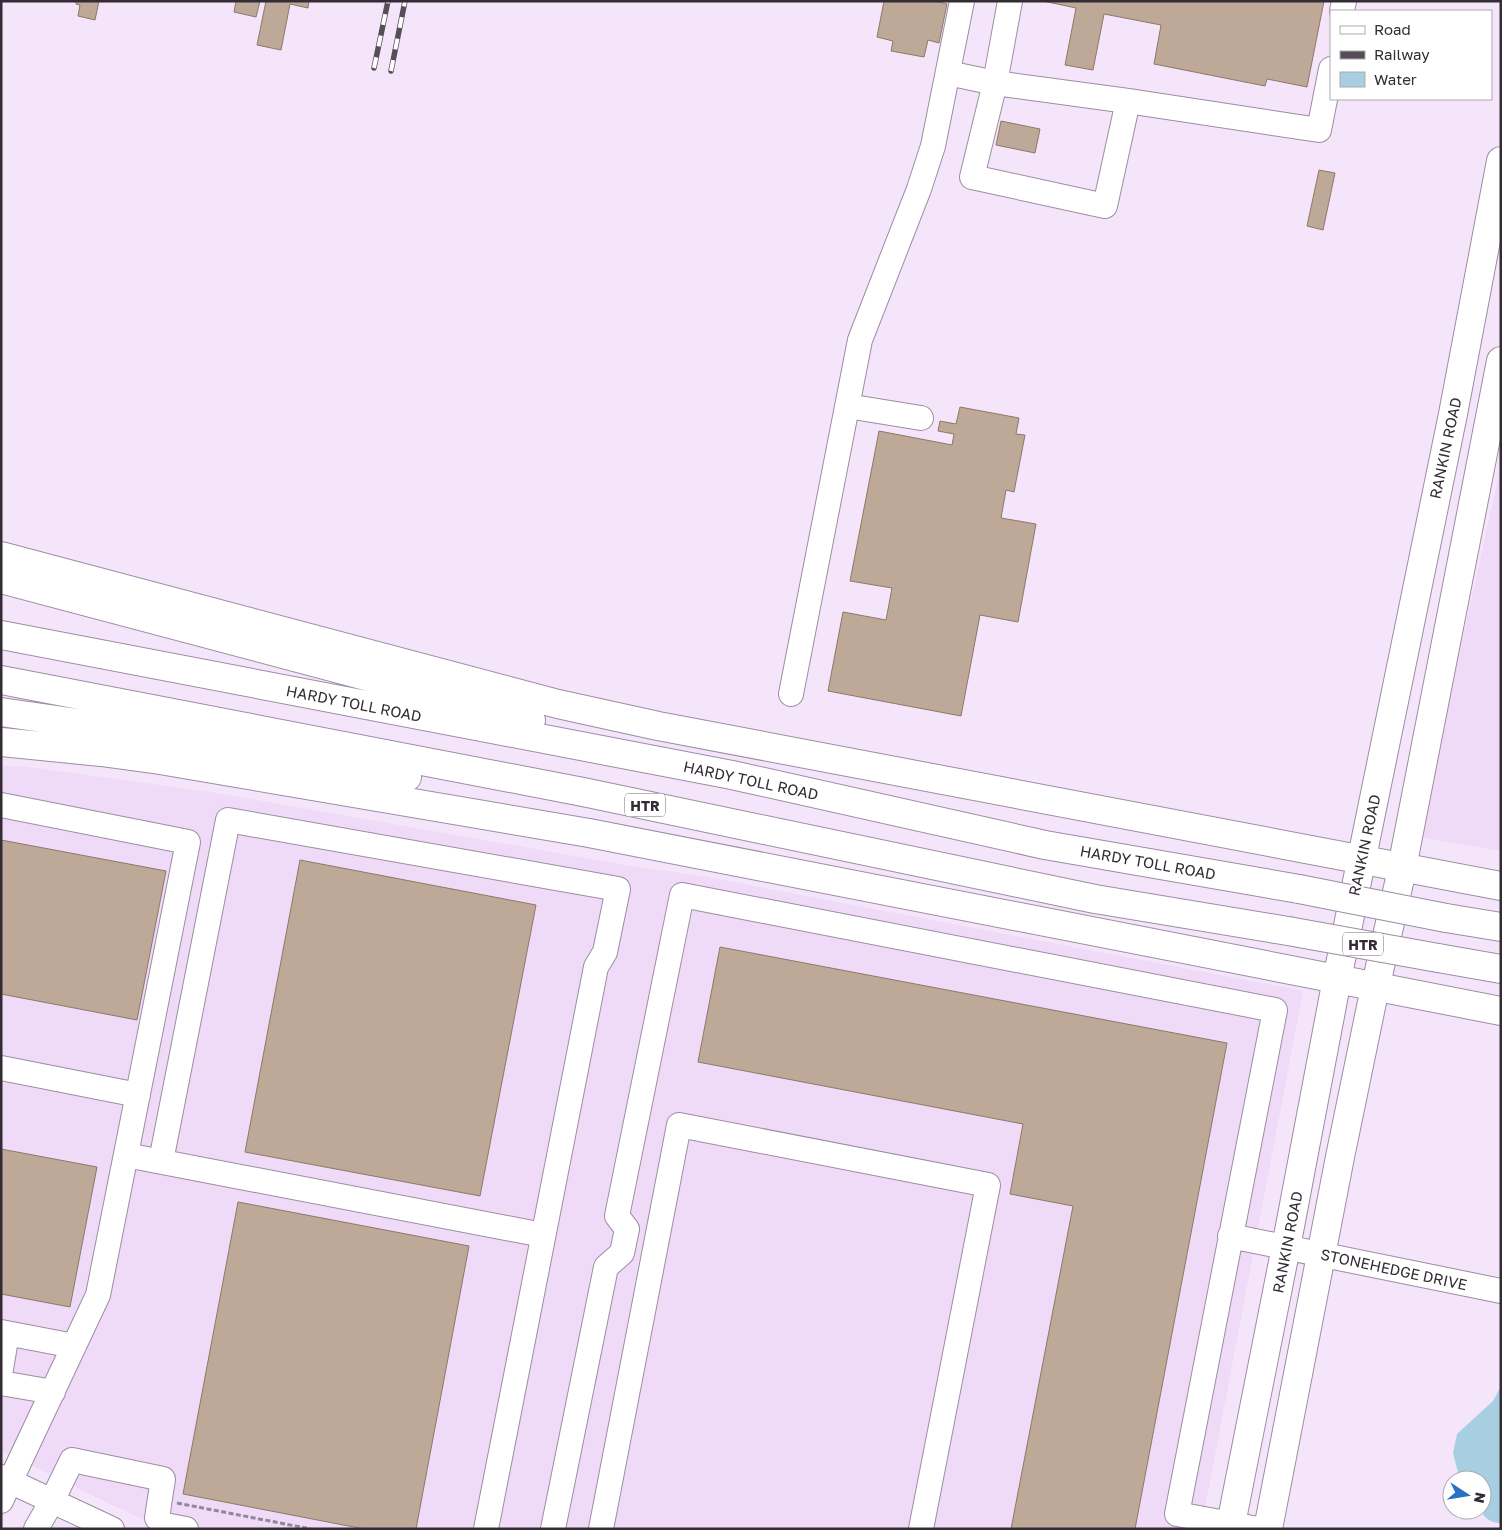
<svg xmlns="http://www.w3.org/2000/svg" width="1502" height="1530" font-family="'Golos Text',sans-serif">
<rect width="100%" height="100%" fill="#f5e5fb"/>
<path fill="#efdaf7" d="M1501 465V851L1419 837Z
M1 766H20L211 792 631 866 702 876 1303 991 1201 1529H166L129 1513 1 1451Z"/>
<path fill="#a7cfe1" d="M1501 1386V1523C1492 1523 1484 1519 1481 1510H1482V1480H1463L1459 1476 1453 1453 1457 1434 1493 1401Z"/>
<path fill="#bea897" stroke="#8d7868" d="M76 1H99L95 20 78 16 80 5 76 4Z
M236 1H260L256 17 234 12Z
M266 1H309L308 8 290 4 281 50 257 45Z
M884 1H935L947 4 939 43 928 40 924 57 891 51 893 41 877 37Z
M1043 1H1324L1307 87 1267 79 1265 86 1154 64 1161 25 1104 14 1093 70 1065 65 1076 8Z
M1001 121 1040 129 1035 153 996 145Z
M1319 170 1335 173 1323 230 1307 226Z
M960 407 1019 418 1016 434 1025 435 1014 492 1006 490 1001 518 1036 524 1018 622 980 615 961 716 828 691 843 612 886 620 892 588 850 581 879 431 952 445 954 434 938 431 940 421 956 424Z
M1 840 166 871 137 1020 1 994Z
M300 860 536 905 480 1196 245 1152Z
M720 947 1227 1043 1135 1529H1011L1073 1206 1010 1194 1023 1124 698 1062Z
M1 1149 97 1167 70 1307 1 1294Z
M238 1202 469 1246 416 1529H364L183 1494Z"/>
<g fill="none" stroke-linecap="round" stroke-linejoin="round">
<defs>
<path id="minor" d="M1010 1 995 83 972 177 1105 206 1128 101
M1342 11 1344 1
M948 73 995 83 1128 101 1319 130 1331 69
M847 406 921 418
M791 694 860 340 919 189 933 146 962 1
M1 805 188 842 98 1295 1 1501
M1 1068 138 1095
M126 1155 543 1235
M161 1161 228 820 618 889 605 952 596 967 486 1529
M1230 1236 1501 1291
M1 1332 74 1346
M1 1369 7 1333
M1 1383 53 1392
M1 1477 112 1529
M36 1529 52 1501 72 1460 163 1479 157 1518 165 1525 186 1529
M553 1529 606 1267 622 1253 627 1229 617 1216 682 895 1275 1010 1177 1514 1258 1529
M601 1529 679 1125 988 1185 921 1529"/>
<path id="major" d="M1230 1529 1286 1247 1337 979 1453 414 1501 161
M1268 1529 1340 1157 1372 1002 1399 883 1501 361"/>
<path id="highway" d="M1 556 558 704 658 726 1501 886
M1 579 531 720
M1 635 732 775 1045 845 1299 889
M1 680 583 792 1095 899 1288 931
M1 712 182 738 407 777
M1 742 101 752 160 760 589 833 1501 1011
M1446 918 1501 927
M1438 958 1501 969"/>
</defs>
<use href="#minor" stroke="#9d8da2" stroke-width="26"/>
<use href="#major" stroke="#9d8da2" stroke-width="30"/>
<use href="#highway" stroke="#9d8da2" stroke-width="30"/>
<path stroke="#938797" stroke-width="3" stroke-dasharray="5 2.5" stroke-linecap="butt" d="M177 1503 311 1529"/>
<use href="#minor" stroke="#fff" stroke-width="24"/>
<use href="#major" stroke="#fff" stroke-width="28"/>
<use href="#highway" stroke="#fff" stroke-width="28"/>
<defs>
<path id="rail" d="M374 68 388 1
M391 71 405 1"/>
</defs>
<use href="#rail" stroke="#564d59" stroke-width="5.5"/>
<use href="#rail" stroke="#fff" stroke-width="4" stroke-dasharray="11" stroke-linecap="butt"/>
<defs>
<path id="highway-bridge" d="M1299 889 1446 918
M1288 931 1438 958"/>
</defs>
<use href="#highway-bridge" stroke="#9d8da2" stroke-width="30" stroke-linecap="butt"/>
<use href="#highway-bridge" stroke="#fff" stroke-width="28"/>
</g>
<g text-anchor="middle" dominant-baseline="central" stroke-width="4.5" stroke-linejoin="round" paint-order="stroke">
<g fill="#fff" stroke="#706b72" stroke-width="1">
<rect x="625" y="793.5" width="40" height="23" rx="4"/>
<rect x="1343" y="932.5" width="40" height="23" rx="4"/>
</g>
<g font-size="14" font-weight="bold" fill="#332c35">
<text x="645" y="805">HTR</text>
<text x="1363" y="944">HTR</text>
</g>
<g font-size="15" fill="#332c35" stroke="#fff">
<text transform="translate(1445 448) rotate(-78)">RANKIN ROAD</text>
<text transform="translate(354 703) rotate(11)">HARDY TOLL ROAD</text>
<text transform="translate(751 780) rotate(12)">HARDY TOLL ROAD</text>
<text transform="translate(1364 845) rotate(-78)">RANKIN ROAD</text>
<text transform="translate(1148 862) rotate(10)">HARDY TOLL ROAD</text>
<text transform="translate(1287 1242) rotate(-79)">RANKIN ROAD</text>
<text transform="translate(1394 1269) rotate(12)">STONEHEDGE DRIVE</text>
</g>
</g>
<rect width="1502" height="1530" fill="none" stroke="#332c35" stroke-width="5"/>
<rect x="1330" y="10" width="162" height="90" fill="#ffffff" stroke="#adabae"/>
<rect x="1340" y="26" width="25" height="8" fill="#ffffff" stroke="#adabae"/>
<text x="1374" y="35" font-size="15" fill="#332c35">Road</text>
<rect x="1340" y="51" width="25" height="8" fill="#564d59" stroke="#adabae"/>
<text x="1374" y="60" font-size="15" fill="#332c35">Railway</text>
<rect x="1340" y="72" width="25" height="15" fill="#a7cfe1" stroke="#adabae"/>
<text x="1374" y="85" font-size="15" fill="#332c35">Water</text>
<g transform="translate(1467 1495) rotate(102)"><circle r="24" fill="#ffffff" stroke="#adabae"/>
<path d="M0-4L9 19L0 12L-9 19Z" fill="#2772c2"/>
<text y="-8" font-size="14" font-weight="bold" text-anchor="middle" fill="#332c35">N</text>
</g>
</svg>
